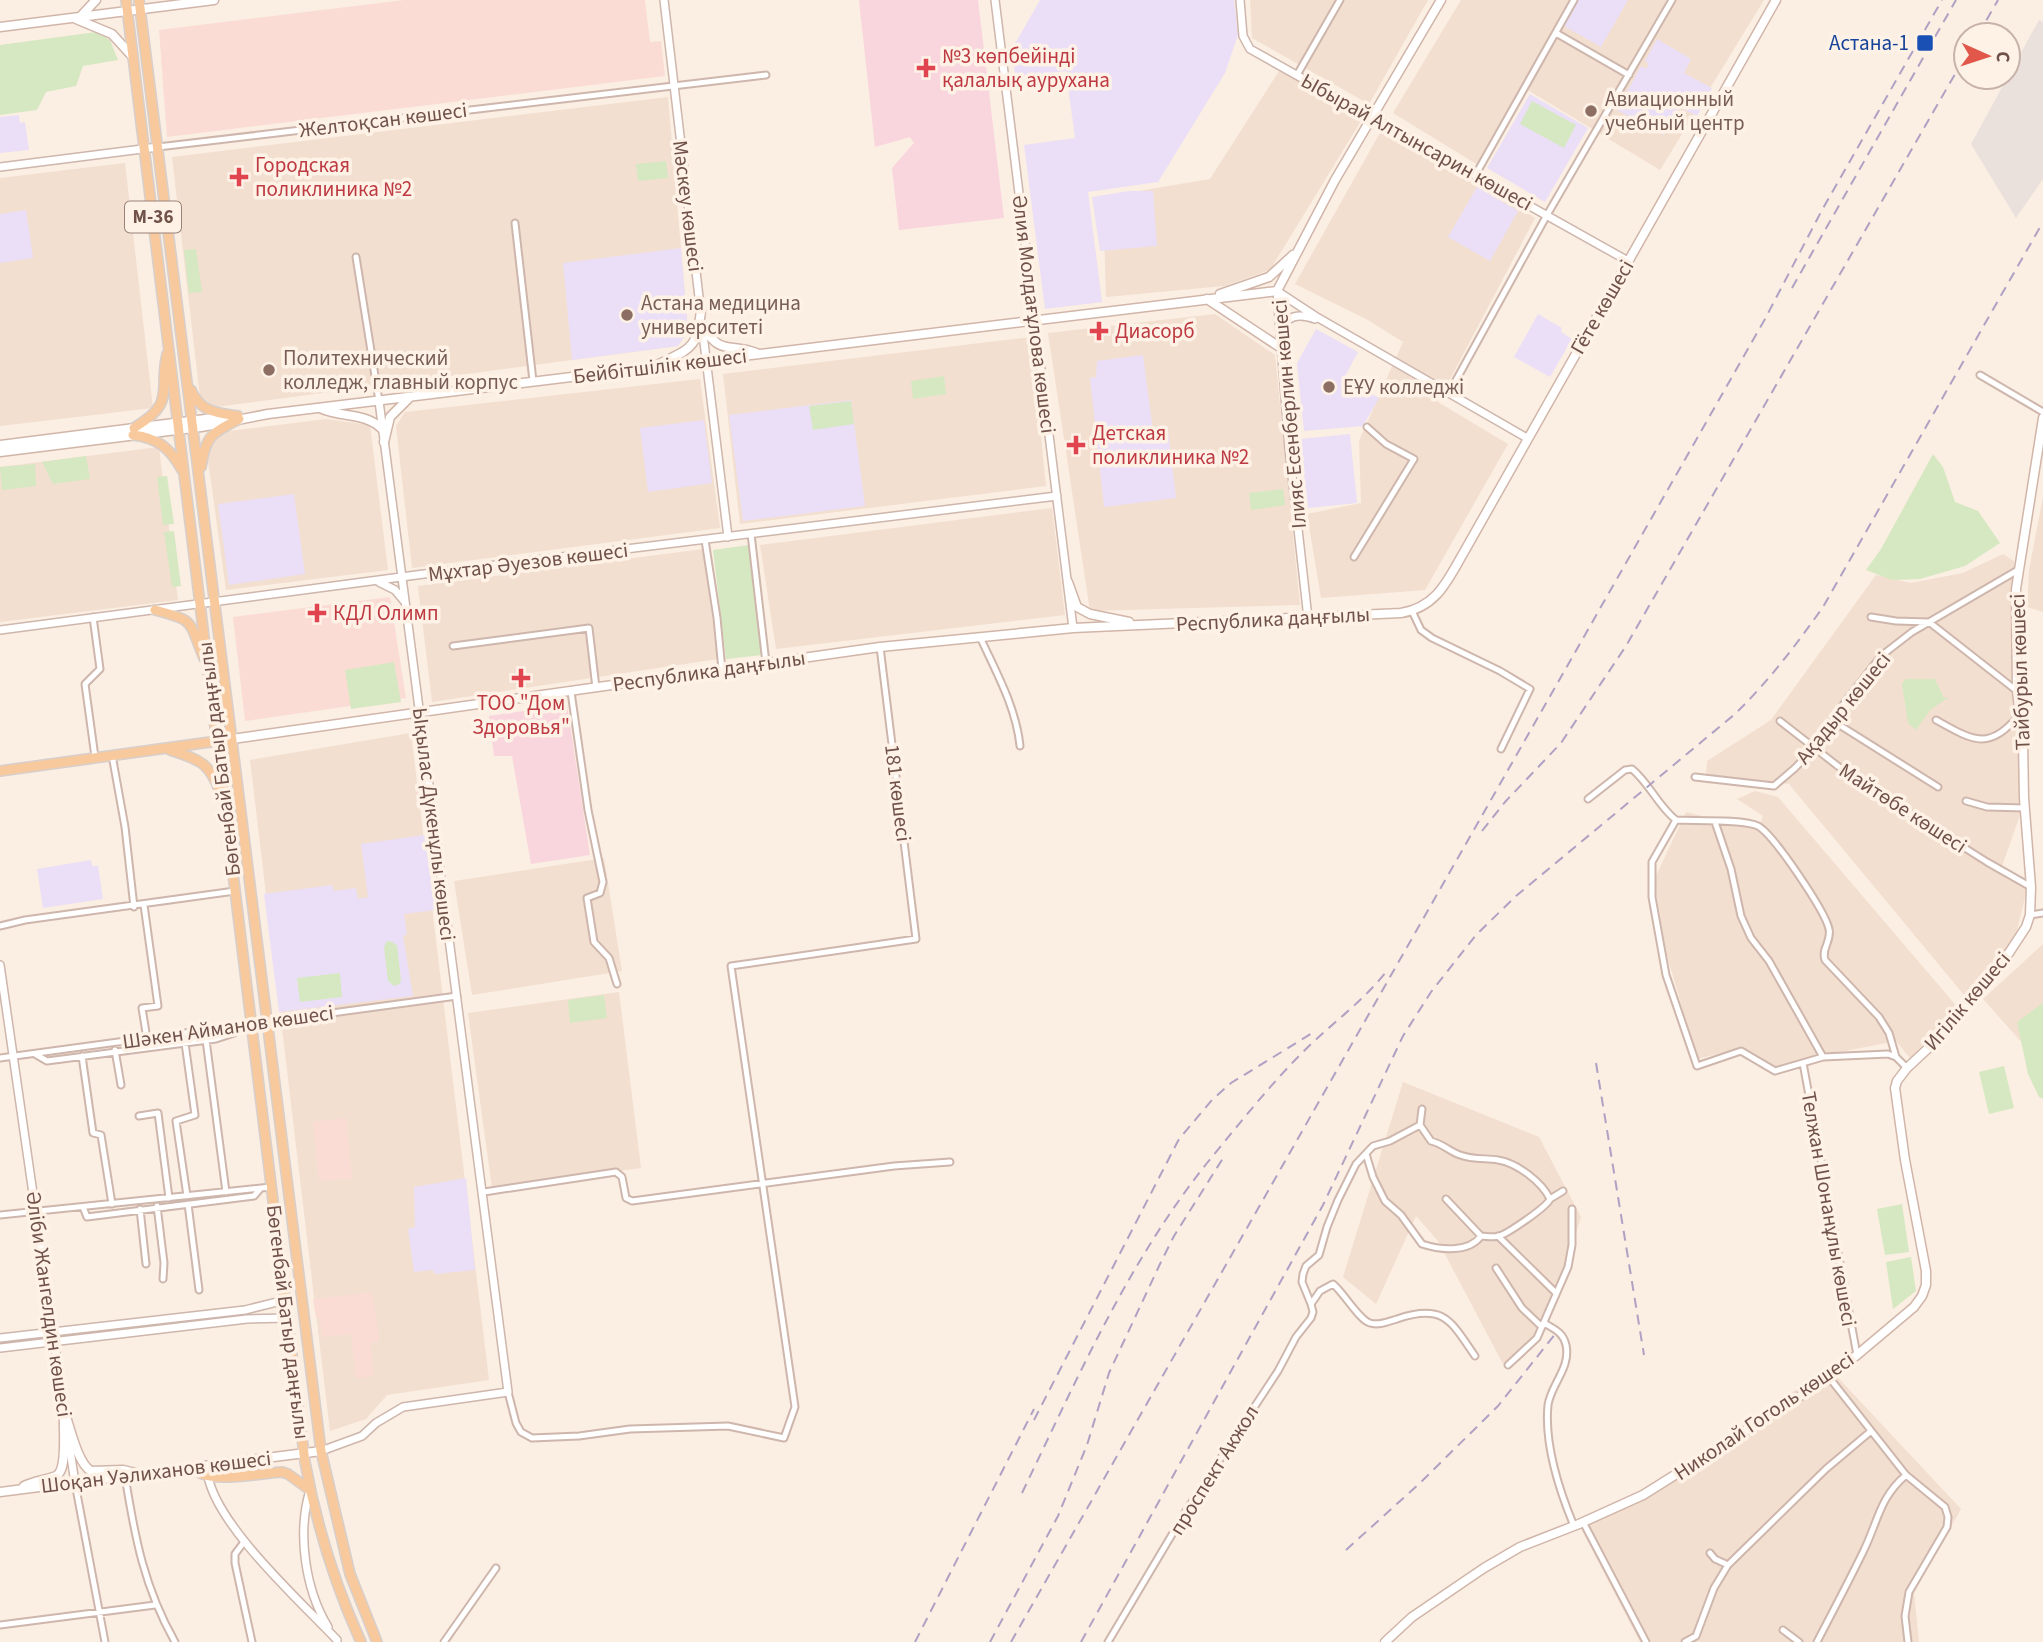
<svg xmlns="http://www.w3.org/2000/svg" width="2043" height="1642" font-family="'Source Sans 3',sans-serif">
<rect width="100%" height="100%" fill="#fbeee2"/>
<path fill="#f2dfd0" d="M1250 0H1428L1369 104 1252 38Z
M1461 0H1764L1660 170 1521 86 1478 165 1393 113Z
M1279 71 1364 116 1270 270 1224 286 1106 297 1103 197 1210 179Z
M668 97 688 331 678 346 216 407 200 397 172 157Z
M1381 131 1535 218 1438 402 1508 444 1425 590 1321 598 1307 514 1361 503 1359 441 1403 342 1368 320 1295 284Z
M125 163 153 408 0 426V178Z
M1215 314 1275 355 1300 605 1090 611 1048 333Z
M1031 337 1046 486 740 524 723 374Z
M700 379 720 528 412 568 396 426 405 412Z
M326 419 370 425 388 570 226 590 207 453 209 445 221 432Z
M159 447 178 600 0 622V467Z
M2043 497V612L2027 607 2029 570Z
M1052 508 1065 615 776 649 760 545Z
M703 549 718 659 432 702 418 586Z
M2003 554 2014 561 2020 815 2000 872 2027 889 2013 947 1964 995 1789 784 1706 776 1707 761 1771 720 1876 575 1911 583 1963 573Z
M411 733 489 1380 387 1395 366 1419 330 1431 250 760Z
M1755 791 1778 797 1959 1009 1910 1058 1896 1041 1830 1054 1776 1070 1741 1048 1697 1059 1666 952 1654 880 1686 812 1758 830 1763 816 1737 799Z
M604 858 622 971 472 995 454 881Z
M2043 944V1046L2033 1055 1983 999Z
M619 992 641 1168 492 1188 468 1013Z
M1403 1082 1539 1137 1581 1217 1547 1325 1503 1364 1438 1241 1416 1216 1376 1304 1343 1277Z
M1829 1368 1961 1509 1914 1592 1919 1642H1640L1577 1521 1646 1489Z"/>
<path fill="#fbdcd5" d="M404 0H645L650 42 661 41 665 76 167 137 159 30Z
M390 597 406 698 245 721 233 617Z
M346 1118 352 1178 319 1181 313 1122Z
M369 1293 373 1296 379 1341 370 1343 374 1376 356 1378 351 1334 322 1337 320 1318H316L313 1299Z"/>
<path fill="#eae1dd" d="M2039 20 2043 22V179L2016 218 1971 144Z"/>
<path fill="#ebdff7" d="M1040 0H1234L1238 35 1225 73 1158 182 1088 192 1102 302 1045 309 1024 145 1075 138 1066 71 1015 77 1012 49Z
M1578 0H1628L1601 47 1564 26Z
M1657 39 1691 59 1684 73 1712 88 1697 116 1680 107 1664 135 1617 110 1641 66 1646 69 1649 64 1645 61Z
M1530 94 1588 128 1545 202 1487 168Z
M19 115 20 123 25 122 29 150 0 153V117Z
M1477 187 1518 211 1490 261 1448 237Z
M1129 191H1153L1157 246 1100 251 1092 197Z
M26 210 33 258 0 263V214Z
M681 248 688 331 678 346 572 360 563 263Z
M1538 314 1562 328 1561 332 1572 339 1550 377 1514 357Z
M1316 329 1358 352 1344 378 1379 398 1363 426 1304 431 1297 363Z
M1143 355 1153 431 1168 430 1176 498 1104 507 1090 378 1096 377 1097 361Z
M851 400 865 506 743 521 729 415Z
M704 420 712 483 648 492 640 428Z
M1350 434 1357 503 1308 508 1300 439Z
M294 494 305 574 229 585 218 504Z
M424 835 436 910 404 914 407 934 403 936 413 996 279 1012 264 894 332 885 334 891 356 888 358 899 368 897 361 844Z
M91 860 92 866H98L103 899 43 908 37 869Z
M466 1178 475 1270 435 1274 433 1270 414 1272 408 1229 415 1227 414 1187Z"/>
<path fill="#f9d5de" d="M859 0H978L1004 218 899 230 892 168 914 143 910 137 875 147Z
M567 705 590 855 531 864 512 756H494L489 716Z"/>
<path fill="#d6e8c1" d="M96 32 110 40 118 60 83 66 76 86 46 92 37 110 0 115V45Z
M1532 101 1576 125 1564 148 1520 124Z
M666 161 668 178 638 181 636 164Z
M196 249 202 292 189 293 184 250Z
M944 376 946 394 913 399 911 381Z
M851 401 854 424 813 430 809 406Z
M1933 454 1943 467 1955 502 1978 511 2000 543 1965 566 1920 579 1892 580 1866 570 1881 549Z
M86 456 90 479 53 484 42 462Z
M35 464 36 486 2 490 0 467Z
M167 476 174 524 163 525 157 477Z
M1283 489 1285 505 1251 510 1249 493Z
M174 531 181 586 172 587 164 532Z
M749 545 762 655 726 659 713 550Z
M394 662 401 702 351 709 345 670Z
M1906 679H1935L1944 698 1949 697 1930 710 1916 730 1908 723 1902 684Z
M390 941 397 945 401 980 400 984 394 986 388 981 384 948 386 942Z
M340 973 342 997 300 1002 297 978Z
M604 995 607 1018 570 1023 568 1000Z
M2043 1003V1099L2039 1097 2028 1074 2017 1022Z
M2004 1066 2014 1108 1989 1114 1979 1072Z
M1902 1204 1909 1252 1885 1255 1877 1209Z
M1911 1257 1916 1291 1893 1309 1886 1262Z"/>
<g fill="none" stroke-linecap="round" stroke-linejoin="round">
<defs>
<path id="minor" d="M1556 33 1629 75
M1297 75 1340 0
M158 147 766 75
M1476 174 1574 0
M515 223 533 381
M356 257 379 401
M1980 375 2043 412
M1449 393 1547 215 1672 0
M751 534 766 663
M705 540 717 618 722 670
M1354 557 1414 459 1386 444 1367 427
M1412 611 1421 630 1432 638 1500 671 1530 689 1501 749
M93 617 100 669 85 684 95 757
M1871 617 1896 621 1929 622 2017 691
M980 637C996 672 1016 707 1020 746
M453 646 589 628 596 688
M571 692 588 810 603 882 600 893 587 898 594 942 609 958 617 984
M1936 720C1972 740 1989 752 2019 715
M1780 721 1848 774 1987 862 2031 887
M1833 721 1938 787
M112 755 125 827 134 907
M1695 777 1774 786 1795 768 1815 747 1845 702 1881 656 1912 632 2018 570
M1588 799 1625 770 1632 769C1650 784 1658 806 1676 820
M1966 801 1987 807 2025 808
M1715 822 1731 869 1741 916 1751 938 1769 961 1823 1057
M144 905 158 1006 142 1008 147 1039
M2030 915 2043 913
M0 926 25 920 235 891
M206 1040 226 1192
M185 1043 195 1115 176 1121 187 1196
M115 1050 121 1085
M35 1054 47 1061 216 1039 234 1033 241 1027
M82 1056 93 1133 101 1135 112 1204
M1896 1057 1888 1054 1823 1057 1775 1071 1741 1051 1697 1066 1666 975 1652 897V862L1676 820C1694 821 1744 819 1758 826 1774 835 1825 911 1829 929 1832 941 1821 948 1825 960L1879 1017 1889 1033 1896 1057 1907 1068
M0 1058 457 996
M1803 1063 1857 1355
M1422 1109 1420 1125 1431 1141C1443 1144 1449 1151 1460 1155 1473 1160 1486 1158 1498 1160 1517 1163 1542 1182 1550 1199L1563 1191
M139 1116 158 1113 169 1198
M1366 1154 1373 1177 1385 1201 1401 1215 1422 1244C1440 1250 1469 1253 1481 1236
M484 1192 616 1172 622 1177 626 1198 632 1201 894 1166 950 1162
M1446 1199 1481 1236C1486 1236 1494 1238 1499 1236 1507 1234 1547 1207 1550 1199
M188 1204 199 1290
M157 1206 164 1263 163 1279
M83 1207 87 1217 254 1196 260 1189
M140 1209 146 1264
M0 1215 271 1187
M1498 1236 1555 1292
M1496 1268 1522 1308 1542 1327
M1311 1304 1302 1282 1303 1274 1306 1266 1319 1255 1327 1227 1338 1200 1356 1164 1373 1146 1390 1141 1420 1125
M1544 1323C1554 1329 1563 1332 1566 1345 1571 1368 1551 1384 1548 1405 1544 1445 1559 1490 1574 1526
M1508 1365 1537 1338 1568 1267 1572 1245V1209
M1828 1376 1906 1475 1945 1507 1948 1517 1947 1527 1909 1592 1905 1616 1908 1642
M508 1392 516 1423 521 1432 532 1438 579 1436 630 1429 728 1426 784 1438 795 1407 731 966 916 939 880 647
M125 1476C135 1538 144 1587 175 1642
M75 1483 105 1642
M1583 1522 1646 1642
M244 1542 235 1554V1563L252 1642
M1710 1553 1715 1559 1728 1565
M0 1625 155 1605
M1783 1630 1799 1642
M444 1642 496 1568
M1108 1642 1186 1511 1278 1371 1296 1337 1311 1318 1313 1312 1311 1304 1320 1291 1333 1284C1344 1293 1359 1320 1370 1323 1379 1326 1389 1321 1397 1319 1444 1303 1451 1321 1475 1356
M1685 1642 1696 1636 1714 1588 1728 1565 1826 1469 1871 1431
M1817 1642C1833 1611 1849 1581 1864 1550 1878 1521 1880 1497 1906 1475"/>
<path id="tertiary" d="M664 0 701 314
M995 0 1073 628
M1240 0 1243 36 1250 49 1628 261
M0 167 158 147
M1277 291 1289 449 1308 618
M1277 291 1315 316 1527 438
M702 326 728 537
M1281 333C1285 315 1299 313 1315 319
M379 582 395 590 405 602
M0 630 439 572 1057 496
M0 965 65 1415
M0 1338 245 1310 285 1300
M0 1348 247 1319 288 1318
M67 1430 75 1483
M321 1451 362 1436 376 1423 403 1407 508 1392 379 401
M208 1476C217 1526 301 1602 337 1640
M310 1490C297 1533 305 1589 328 1627"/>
<path id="secondary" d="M81 16 96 0
M76 19 112 34 133 57
M0 27 214 0
M1220 294 1269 277 1293 255
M1207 299 1281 348
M702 326C723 358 729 341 759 354
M657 365C691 348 697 350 701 310
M320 408C340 418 366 412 382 429
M384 442 390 417 409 398
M0 445 229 416
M0 452 201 427 268 414 1277 291 1335 180 1441 0
M1068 582 1077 607 1090 614 1129 622
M232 739 880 647 1073 628 1401 613C1437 607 1447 581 1464 552L1776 0
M64 1411C70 1426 77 1463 91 1471L123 1470 136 1473
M24 1486C34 1481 46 1480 56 1476 68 1470 63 1430 64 1417
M0 1492 321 1451
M1385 1642 1412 1617 1484 1568 1520 1547 1579 1524 1643 1495 1796 1399 1857 1355 1914 1307 1922 1296 1926 1285V1271L1905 1160 1895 1088 1897 1081 1907 1068 1937 1040 1999 968 2026 927 2030 915 2031 887 2024 798 2023 740 2017 691 2016 589 2043 418"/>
<path id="primary" d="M126 0 305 1462C316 1523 335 1585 361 1642
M139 0 321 1451 350 1574 377 1642
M191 390C200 412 217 413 238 416
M134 428C177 402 158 392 167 354
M133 435C158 438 170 448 182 470
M201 467C206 435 211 434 239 419
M155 610C197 621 188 621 204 658
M170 750C200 760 209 762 220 792
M0 771 232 739
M192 1468C209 1485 259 1473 282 1472L288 1474 310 1490"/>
</defs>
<use href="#minor" stroke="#ceb6ac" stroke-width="9"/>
<use href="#tertiary" stroke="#ceb6ac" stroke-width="10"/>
<use href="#secondary" stroke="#d1b5a9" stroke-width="11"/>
<use href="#primary" stroke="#d7cfcc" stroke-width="12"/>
<use href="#minor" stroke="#fff" stroke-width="5"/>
<use href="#tertiary" stroke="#fff" stroke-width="7"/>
<use href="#secondary" stroke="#fff" stroke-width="8"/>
<use href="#primary" stroke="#f8c99c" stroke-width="9"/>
<path stroke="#afa1c3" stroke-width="2" stroke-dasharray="10 7" stroke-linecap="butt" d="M1978 35 1998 0
M1792 288 1956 0
M1482 831 1505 802 1561 743 1626 646 1966 55
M1596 1063 1644 1355
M1034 1420 1179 1139 1212 1100 1231 1083 1314 1032
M1022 1493C1077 1379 1128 1262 1207 1163 1240 1123 1272 1082 1309 1046 1335 1021 1363 1001 1386 972
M1346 1550 1420 1483 1498 1406 1556 1333
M915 1642 1034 1409
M990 1642 1058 1516 1087 1445 1109 1373 1160 1264 1174 1236 1225 1155
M1011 1642 1765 319 1822 210 1942 0
M1081 1642 1323 1205 1403 1036 1431 992 1476 935 1516 896 1735 714C1768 682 1796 645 1823 607L2043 222"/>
</g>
<rect fill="#1a4fb4" stroke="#fef2e7" stroke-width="2.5" x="1916" y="34" width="18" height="18" rx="3.5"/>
<g fill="#e0444e" stroke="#fef2e7" stroke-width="2.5">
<path d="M922.5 57.5h7v7h7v7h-7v7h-7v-7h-7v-7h7z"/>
<path d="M235.5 166.5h7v7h7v7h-7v7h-7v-7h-7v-7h7z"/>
<path d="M1095.5 320.5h7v7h7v7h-7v7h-7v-7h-7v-7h7z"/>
<path d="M1072.5 434.5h7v7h7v7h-7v7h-7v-7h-7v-7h7z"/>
<path d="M313.5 602.5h7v7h7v7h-7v7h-7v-7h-7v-7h7z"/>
<path d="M517.5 667.5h7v7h7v7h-7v7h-7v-7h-7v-7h7z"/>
</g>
<g fill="#8d6e63" stroke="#fef2e7" stroke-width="2.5">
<circle cx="1591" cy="111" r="7"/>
<circle cx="627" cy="315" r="7"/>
<circle cx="269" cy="370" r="7"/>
<circle cx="1329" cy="387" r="7"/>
</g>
<g text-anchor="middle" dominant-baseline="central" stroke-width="7" stroke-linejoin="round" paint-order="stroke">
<rect fill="#fef2e7" stroke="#9b8278" stroke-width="2" x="125" y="201.5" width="56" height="31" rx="5"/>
<g font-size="19" font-weight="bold" fill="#715249">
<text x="153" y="217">M-36</text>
</g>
<g font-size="21" fill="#164399" stroke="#fef2e7" text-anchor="end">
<text x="1909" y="43">Астана-1</text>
</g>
<g font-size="21" fill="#be3a42" stroke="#fef2e7" text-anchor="start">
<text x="942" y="56">№3 көпбейінді<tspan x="942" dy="24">қалалық аурухана</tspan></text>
<text x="255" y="165">Городская<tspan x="255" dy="24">поликлиника №2</tspan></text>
<text x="1115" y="331">Диасорб</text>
<text x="1092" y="433">Детская<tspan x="1092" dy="24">поликлиника №2</tspan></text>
<text x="333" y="613">КДЛ Олимп</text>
<text x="521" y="703" text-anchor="middle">ТОО "Дом<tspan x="521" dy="24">Здоровья"</tspan></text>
</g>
<g font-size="21" fill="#785e54" stroke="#fef2e7" text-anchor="start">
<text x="1605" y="99">Авиационный<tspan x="1605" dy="24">учебный центр</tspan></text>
<text x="641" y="303">Астана медицина<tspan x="641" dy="24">университеті</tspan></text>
<text x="283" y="358">Политехнический<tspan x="283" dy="24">колледж, главный корпус</tspan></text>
<text x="1343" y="387">ЕҰУ колледжі</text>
</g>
<g font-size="21" fill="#715249" stroke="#fef2e7">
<text transform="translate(383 120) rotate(-7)">Желтоқсан көшесі</text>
<text transform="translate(1417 142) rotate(29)">Ыбырай Алтынсарин көшесі</text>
<text transform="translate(688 206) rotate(83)">Мәскеу көшесі</text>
<text transform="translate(1602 307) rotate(-60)">Гёте көшесі</text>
<text transform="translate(1034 314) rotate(83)">Әлия Молдағұлова көшесі</text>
<text transform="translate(660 366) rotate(-7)">Бейбітшілік көшесі</text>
<text transform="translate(1289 414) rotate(-95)">Ілияс Есенберлин көшесі</text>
<text transform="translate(528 562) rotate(-7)">Мұхтар Әуезов көшесі</text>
<text transform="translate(1273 619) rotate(-3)">Республика даңғылы</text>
<text transform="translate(709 671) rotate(-8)">Республика даңғылы</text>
<text transform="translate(2020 672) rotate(-92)">Тайбурыл көшесі</text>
<text transform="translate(1843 708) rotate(-51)">Ақадыр көшесі</text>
<text transform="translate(219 759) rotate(-97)">Бөгенбай Батыр даңғылы</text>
<text transform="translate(898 793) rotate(83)">181 көшесі</text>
<text transform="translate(1903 808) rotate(33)">Майтөбе көшесі</text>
<text transform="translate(434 824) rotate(83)">Ықылас Дүкенұлы көшесі</text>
<text transform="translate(1967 1001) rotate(-50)">Игілік көшесі</text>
<text transform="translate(228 1027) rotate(-8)">Шәкен Айманов көшесі</text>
<text transform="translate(1829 1209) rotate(80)">Телжан Шонанұлы көшесі</text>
<text transform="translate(49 1304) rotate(82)">Әліби Жангелдин көшесі</text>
<text transform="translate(288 1322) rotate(83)">Бөгенбай Батыр даңғылы</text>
<text transform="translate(1764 1416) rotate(-34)">Николай Гоголь көшесі</text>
<text transform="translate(1214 1470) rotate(-58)">проспект Акжол</text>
<text transform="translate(156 1472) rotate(-7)">Шоқан Уәлиханов көшесі</text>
</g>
</g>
<g transform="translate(1987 56) rotate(93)"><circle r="33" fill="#fef2e7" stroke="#c6b2a8" stroke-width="2"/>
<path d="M0-5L12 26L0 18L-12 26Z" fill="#e1584a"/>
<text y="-10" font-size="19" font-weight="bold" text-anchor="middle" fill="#715249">С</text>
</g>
</svg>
